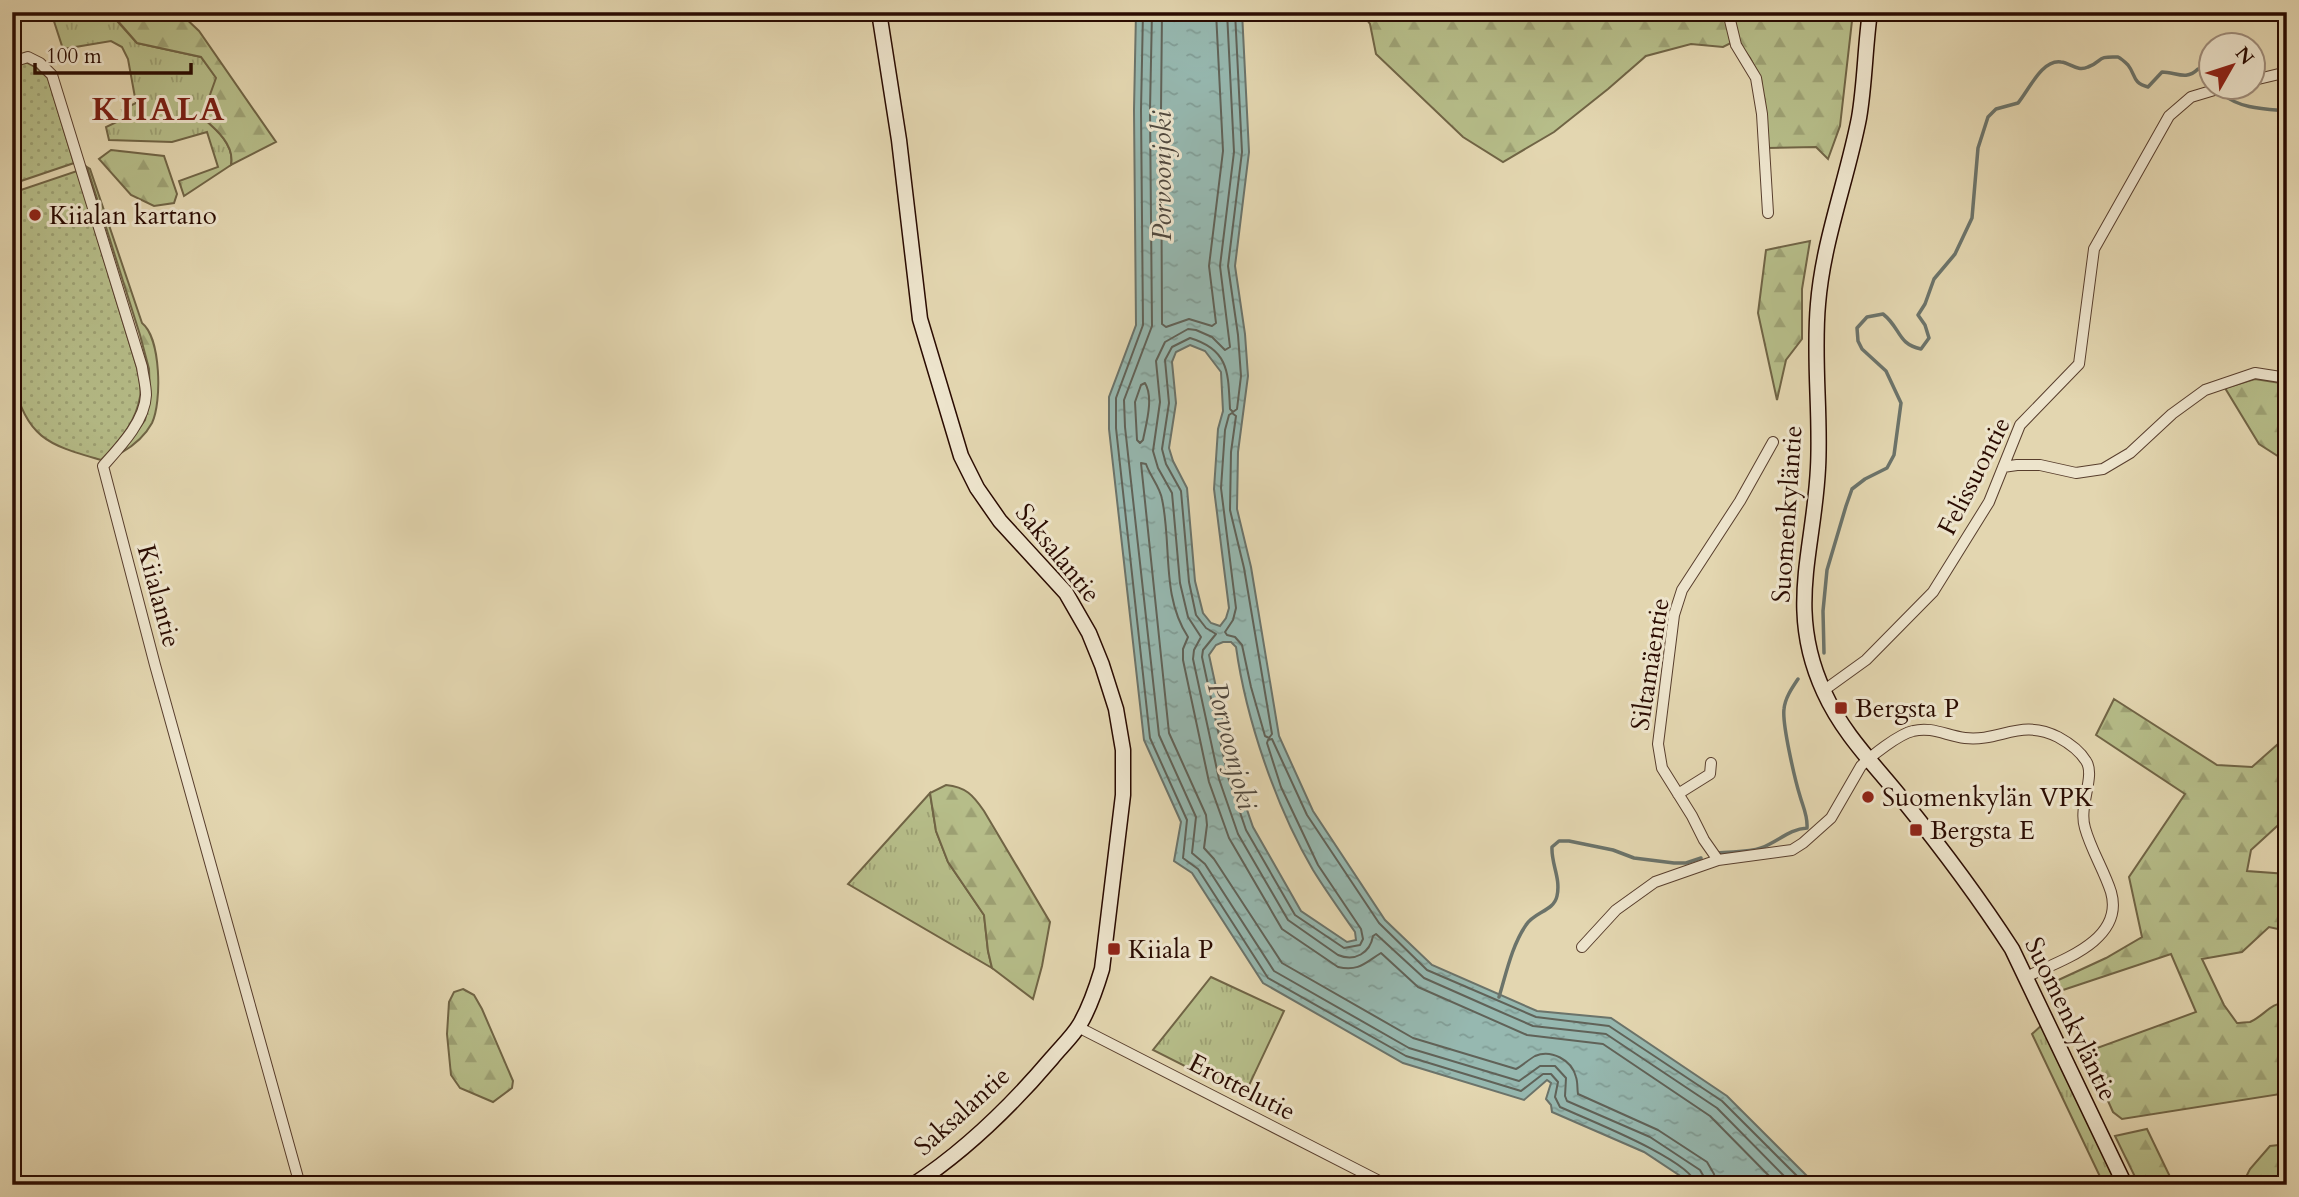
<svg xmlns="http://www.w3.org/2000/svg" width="2299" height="1197" font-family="Cardo,serif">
<defs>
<pattern id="grass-tufts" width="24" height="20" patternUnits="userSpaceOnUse" patternTransform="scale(1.75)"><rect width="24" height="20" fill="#b6bd89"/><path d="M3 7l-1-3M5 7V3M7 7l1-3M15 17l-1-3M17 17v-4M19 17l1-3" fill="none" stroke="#9da174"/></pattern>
<pattern id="forest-firs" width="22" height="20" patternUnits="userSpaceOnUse" patternTransform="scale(1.75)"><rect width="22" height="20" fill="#b6bd89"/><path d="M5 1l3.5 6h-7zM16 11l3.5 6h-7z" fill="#9da174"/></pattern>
<pattern id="park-dots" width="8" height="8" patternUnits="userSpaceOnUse" patternTransform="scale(1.75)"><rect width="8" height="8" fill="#b6bd89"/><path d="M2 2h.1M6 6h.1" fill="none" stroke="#9da174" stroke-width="1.8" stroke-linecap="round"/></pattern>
<pattern id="water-ripples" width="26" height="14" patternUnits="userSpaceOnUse" patternTransform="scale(1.75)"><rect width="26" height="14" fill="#96b8b0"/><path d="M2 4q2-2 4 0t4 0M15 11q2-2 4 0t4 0" fill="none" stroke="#819d96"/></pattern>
</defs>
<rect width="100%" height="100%" fill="#e3d6b0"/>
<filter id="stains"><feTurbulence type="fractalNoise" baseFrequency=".00286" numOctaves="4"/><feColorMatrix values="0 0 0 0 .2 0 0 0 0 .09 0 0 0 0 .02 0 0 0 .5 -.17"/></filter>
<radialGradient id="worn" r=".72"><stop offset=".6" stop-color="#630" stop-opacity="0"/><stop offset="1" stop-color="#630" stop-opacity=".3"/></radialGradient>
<path fill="url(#grass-tufts)" stroke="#706445" stroke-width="2" d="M51 12H109L137 43 201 57 217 78 202 117C216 129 235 145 231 165L184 196 179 181 218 167 207 132 172 142 109 140 106 127 125 118 122 110 136 103 128 59 122 47 111 41 63 49Z
M930 793 936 831 948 862 984 915 988 951 992 968 848 884Z
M1211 977 1284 1011 1244 1096 1153 1050Z
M2043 1024 2117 1185H2104L2032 1034Z"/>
<path fill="url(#forest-firs)" stroke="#706445" stroke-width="2" d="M110 12H179L199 31 276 142 231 165C235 145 216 129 202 117L216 78 201 57 137 43Z
M1361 12H1724L1731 43 1723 47 1691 44 1646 56 1608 89 1554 132 1503 162 1463 137 1376 54 1370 24Z
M1731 12H1853L1840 126 1828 159 1816 147 1768 148 1761 79 1750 58 1740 45Z
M111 150 164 156 177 194 174 203 154 206 131 195 99 159Z
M87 167 90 169 142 323C161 338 162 402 152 423 145 436 133 446 121 453L145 420 150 396 149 369 140 335Z
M1810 241 1802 289V339L1786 360 1777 400 1758 313 1766 250Z
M2255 379 2287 384V462L2259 444 2225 388Z
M2114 699 2217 765 2252 767 2287 736V817L2251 850 2247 871 2287 874V931L2269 927 2242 952 2202 959 2224 1005 2237 1023C2238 1023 2249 1022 2250 1022 2264 1016 2270 1003 2287 1002V1093L2122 1119 2113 1112 2086 1052 2196 1012 2171 954 2060 991 2054 982 2106 958 2142 937 2129 877 2185 794 2096 735Z
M946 785C966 787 973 795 984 811L1050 922 1042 966 1033 999 992 968 988 951 984 915 948 862 936 831 930 793Z
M463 989 474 995 482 1009 513 1081 512 1088 493 1102 460 1088 451 1075 447 1034 449 1002 454 992Z
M2147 1129 2174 1185H2139L2115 1136Z
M2287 1144 2285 1185H2237L2243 1183 2250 1169 2270 1146Z"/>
<path fill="url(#park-dots)" stroke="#706445" stroke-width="2" d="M26 62 37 68 48 78 74 163 12 184V66Z
M77 171 137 368C139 377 142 388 140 397 136 422 119 443 101 460 45 444 28 438 12 379V193Z"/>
<path fill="url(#water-ripples)" stroke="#6b736a" stroke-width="2" fill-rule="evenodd" d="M1136 12H1242L1249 152 1235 266 1245 334 1248 376 1238 452 1237 509 1251 567 1279 736 1313 811 1385 920 1432 965 1537 1011 1611 1018 1727 1096 1816 1185H1694L1644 1152 1552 1112 1551 1105 1546 1099 1551 1083 1547 1080 1524 1100 1403 1063 1263 983 1192 873 1174 861 1181 822 1144 740 1109 429V397L1136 325 1134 110ZM1190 345 1205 351 1221 372 1223 411 1218 429 1214 489 1229 608 1226 618 1220 626 1211 623 1203 613 1195 581 1187 488 1173 461 1169 448 1176 403 1172 362 1176 352ZM1223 642H1231L1236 647C1246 719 1276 807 1313 870 1326 891 1341 912 1355 932L1356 940 1347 942 1301 911 1253 827 1235 775 1209 655 1216 645Z"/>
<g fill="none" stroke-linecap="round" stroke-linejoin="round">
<path stroke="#606258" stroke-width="2" d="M1143 12 1141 110 1143 325 1116 398V428L1150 738 1187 820 1183 858 1198 869 1268 978 1406 1056 1521 1091 1543 1074H1551L1558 1082 1555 1097 1560 1107C1584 1118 1694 1161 1696 1185
M1152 12 1150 110 1152 326 1124 400 1125 427 1159 735 1196 817 1192 853 1205 864 1274 971 1409 1048 1519 1081 1540 1066H1555L1566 1078 1565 1096 1567 1101 1650 1137 1700 1170 1704 1177 1705 1185
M1162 12 1161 110 1162 324 1166 327 1189 319 1212 326 1216 323 1209 266 1223 151 1216 12
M1227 12 1234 152 1220 266 1230 347 1225 350 1212 337 1196 330 1188 329 1165 342 1156 361 1160 402 1153 451 1158 468 1172 493 1180 583 1188 617 1201 637 1194 650 1193 659 1219 779 1238 834 1288 920 1338 955C1355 962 1370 953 1373 936L1376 934 1424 978 1494 1009 1533 1026 1606 1034 1717 1108 1793 1185
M1235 12 1242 152 1228 266 1238 335 1241 376 1237 409 1233 412 1230 409C1228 374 1230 350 1190 338L1172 347 1165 360 1169 403 1162 449 1166 464 1181 491 1189 582 1196 615 1206 628 1216 634 1203 650 1202 657 1228 777 1246 830 1295 915 1344 948 1360 945 1363 939 1361 929 1318 865 1281 787 1267 743 1268 740 1272 739 1307 815 1379 923 1427 970 1536 1017 1609 1026 1722 1101 1806 1185
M1145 383C1154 398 1146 424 1143 440L1140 443 1137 440 1135 402 1141 385Z
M1232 413 1236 416 1231 452 1230 510 1244 568 1272 734 1269 738 1265 736 1251 687 1242 645 1235 637 1227 635 1225 632 1233 620 1236 608 1221 488 1225 430 1229 415Z
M1716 1185 1714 1174 1707 1162 1658 1130 1578 1094C1577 1089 1578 1083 1576 1077 1572 1060 1551 1049 1535 1056 1528 1060 1522 1066 1516 1069L1413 1038 1282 963 1214 859 1204 848 1207 825 1206 815 1169 733 1141 463 1146 464C1150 476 1160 487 1162 499 1172 545 1161 596 1188 637L1183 649V660L1209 782 1229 838 1282 929 1338 967C1359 972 1366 962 1381 953L1418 987 1527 1035 1603 1044 1710 1116 1778 1185"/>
<path stroke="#6b736a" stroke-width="3.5" d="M2222 94C2241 109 2264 109 2287 111
M1824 653 1823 611 1827 570 1846 506 1852 489 1865 479 1887 468 1894 455 1901 403 1886 371 1862 349 1858 341 1857 328 1867 317 1883 314C1901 328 1897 344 1921 349L1929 338 1925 325 1918 315 1925 304 1934 279 1955 254 1972 218 1978 148 1988 117 1996 109 2018 103C2029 90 2042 59 2061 62 2071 63 2077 72 2088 67 2104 61 2095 56 2118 57 2122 59 2125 62 2128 65 2136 75 2132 83 2148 87L2162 72C2176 72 2186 81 2198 69L2206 71 2212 78
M1717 853C1732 851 1747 853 1761 848 1778 842 1789 829 1807 828 1808 816 1803 807 1800 796 1795 780 1782 724 1784 709 1785 698 1792 688 1798 679
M1499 997C1506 974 1512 945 1526 925 1534 912 1554 911 1557 896 1561 878 1551 864 1552 847L1559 841H1569L1613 850 1634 858 1674 863H1686L1701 858"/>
<defs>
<path id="street" d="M1728 12 1736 45 1756 78 1762 114 1768 213
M12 62 28 57 40 63 52 75 142 367C143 375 146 386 146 395 145 421 120 447 103 466L155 665 300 1185
M2254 80 2287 72
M2003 467 2017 465H2040L2076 473 2103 469 2130 453 2172 414 2205 390 2255 373 2287 378
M1823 691 1866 660 1933 592 1989 502 2020 425 2079 364 2094 249 2169 116 2191 97 2221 88
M1678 794 1710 774 1711 763
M1718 860 1704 840 1692 816 1662 768 1658 744 1674 615 1682 590 1740 501 1773 442
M1582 947 1616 910 1655 882 1718 860 1792 850 1803 843 1831 818 1861 766C1871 756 1899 734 1913 731 1932 726 1947 736 1965 738 2000 742 2021 718 2058 737 2069 743 2080 751 2086 761 2096 776 2078 806 2085 828 2091 850 2104 870 2111 892 2125 941 2059 961 2026 977
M1078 1027 1387 1185"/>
<path id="secondary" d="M879 12 899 140 920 319 961 456 977 488 1000 521 1066 593 1089 633 1102 665 1116 709 1123 750V795L1102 969C1096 989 1090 1007 1080 1024 1073 1036 1061 1047 1052 1058 1012 1105 965 1151 913 1185
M1870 12C1865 47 1865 83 1859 118 1847 180 1823 241 1818 304 1813 359 1821 414 1818 468 1814 551 1786 610 1824 692 1843 734 1874 764 1902 799 1940 846 1979 898 2012 949L2125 1185"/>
</defs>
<use href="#street" stroke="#583e2d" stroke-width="12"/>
<use href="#secondary" stroke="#2a0b01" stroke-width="17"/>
<use href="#street" stroke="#ede4cc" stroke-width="10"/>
<use href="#secondary" stroke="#ede4cc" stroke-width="14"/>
</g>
<g fill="#8f2418" stroke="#ede4cc" stroke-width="2.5">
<circle cx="35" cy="215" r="7"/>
<rect x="1834" y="701" width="14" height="14" rx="3.5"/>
<circle cx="1868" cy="797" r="7"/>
<rect x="1909" y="823" width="14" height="14" rx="3.5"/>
<rect x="1107" y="942" width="14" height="14" rx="3.5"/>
</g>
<g text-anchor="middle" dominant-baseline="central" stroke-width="6" stroke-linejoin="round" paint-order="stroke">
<g font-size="26" fill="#2a0b01" stroke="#ede4cc" text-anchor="start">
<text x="49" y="215">Kiialan kartano</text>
<text x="1855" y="708">Bergsta P</text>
<text x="1882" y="797">Suomenkylän VPK</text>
<text x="1930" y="830">Bergsta E</text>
<text x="1128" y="949">Kiiala P</text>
</g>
<g font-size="26" fill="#2a0b01" stroke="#ede4cc">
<text transform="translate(1974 476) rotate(-63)">Felissuontie</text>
<text transform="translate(1787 514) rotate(-86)">Suomenkyläntie</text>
<text transform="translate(1058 553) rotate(51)">Saksalantie</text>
<text transform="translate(159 596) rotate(75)">Kiialantie</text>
<text transform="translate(1650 664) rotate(-81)">Siltamäentie</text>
<text transform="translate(2071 1019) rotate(64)">Suomenkyläntie</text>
<text transform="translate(1242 1087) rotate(27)">Erottelutie</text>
<text transform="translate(962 1111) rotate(-42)">Saksalantie</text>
</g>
<g font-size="28" font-style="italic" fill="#50483e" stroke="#ede4cc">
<text transform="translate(1162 176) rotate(-90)">Porvoonjoki</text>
<text transform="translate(1232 746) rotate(76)">Porvoonjoki</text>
</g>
<g font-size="33" font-weight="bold" letter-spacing="2" fill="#7a1f14" stroke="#ede4cc">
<text x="159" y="109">KIIALA</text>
</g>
</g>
<rect width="2299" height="1197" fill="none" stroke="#e3d6b0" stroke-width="42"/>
<rect x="14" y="14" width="2271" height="1169" fill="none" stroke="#2a0b01" stroke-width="3.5"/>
<rect x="21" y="21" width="2257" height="1155" fill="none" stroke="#2a0b01" stroke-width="2"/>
<g transform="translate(2232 66) rotate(51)"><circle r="33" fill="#ede4cc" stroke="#9f8d7b" stroke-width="2"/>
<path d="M0-5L12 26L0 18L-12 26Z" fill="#8f2418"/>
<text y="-10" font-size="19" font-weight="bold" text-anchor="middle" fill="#2a0b01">N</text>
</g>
<path d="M35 63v10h156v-10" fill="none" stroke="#2a0b01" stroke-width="3.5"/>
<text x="46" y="63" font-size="21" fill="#2a0b01" stroke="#ede4cc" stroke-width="5" paint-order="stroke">100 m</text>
<rect width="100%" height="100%" filter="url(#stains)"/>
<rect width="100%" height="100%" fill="url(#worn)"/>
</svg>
